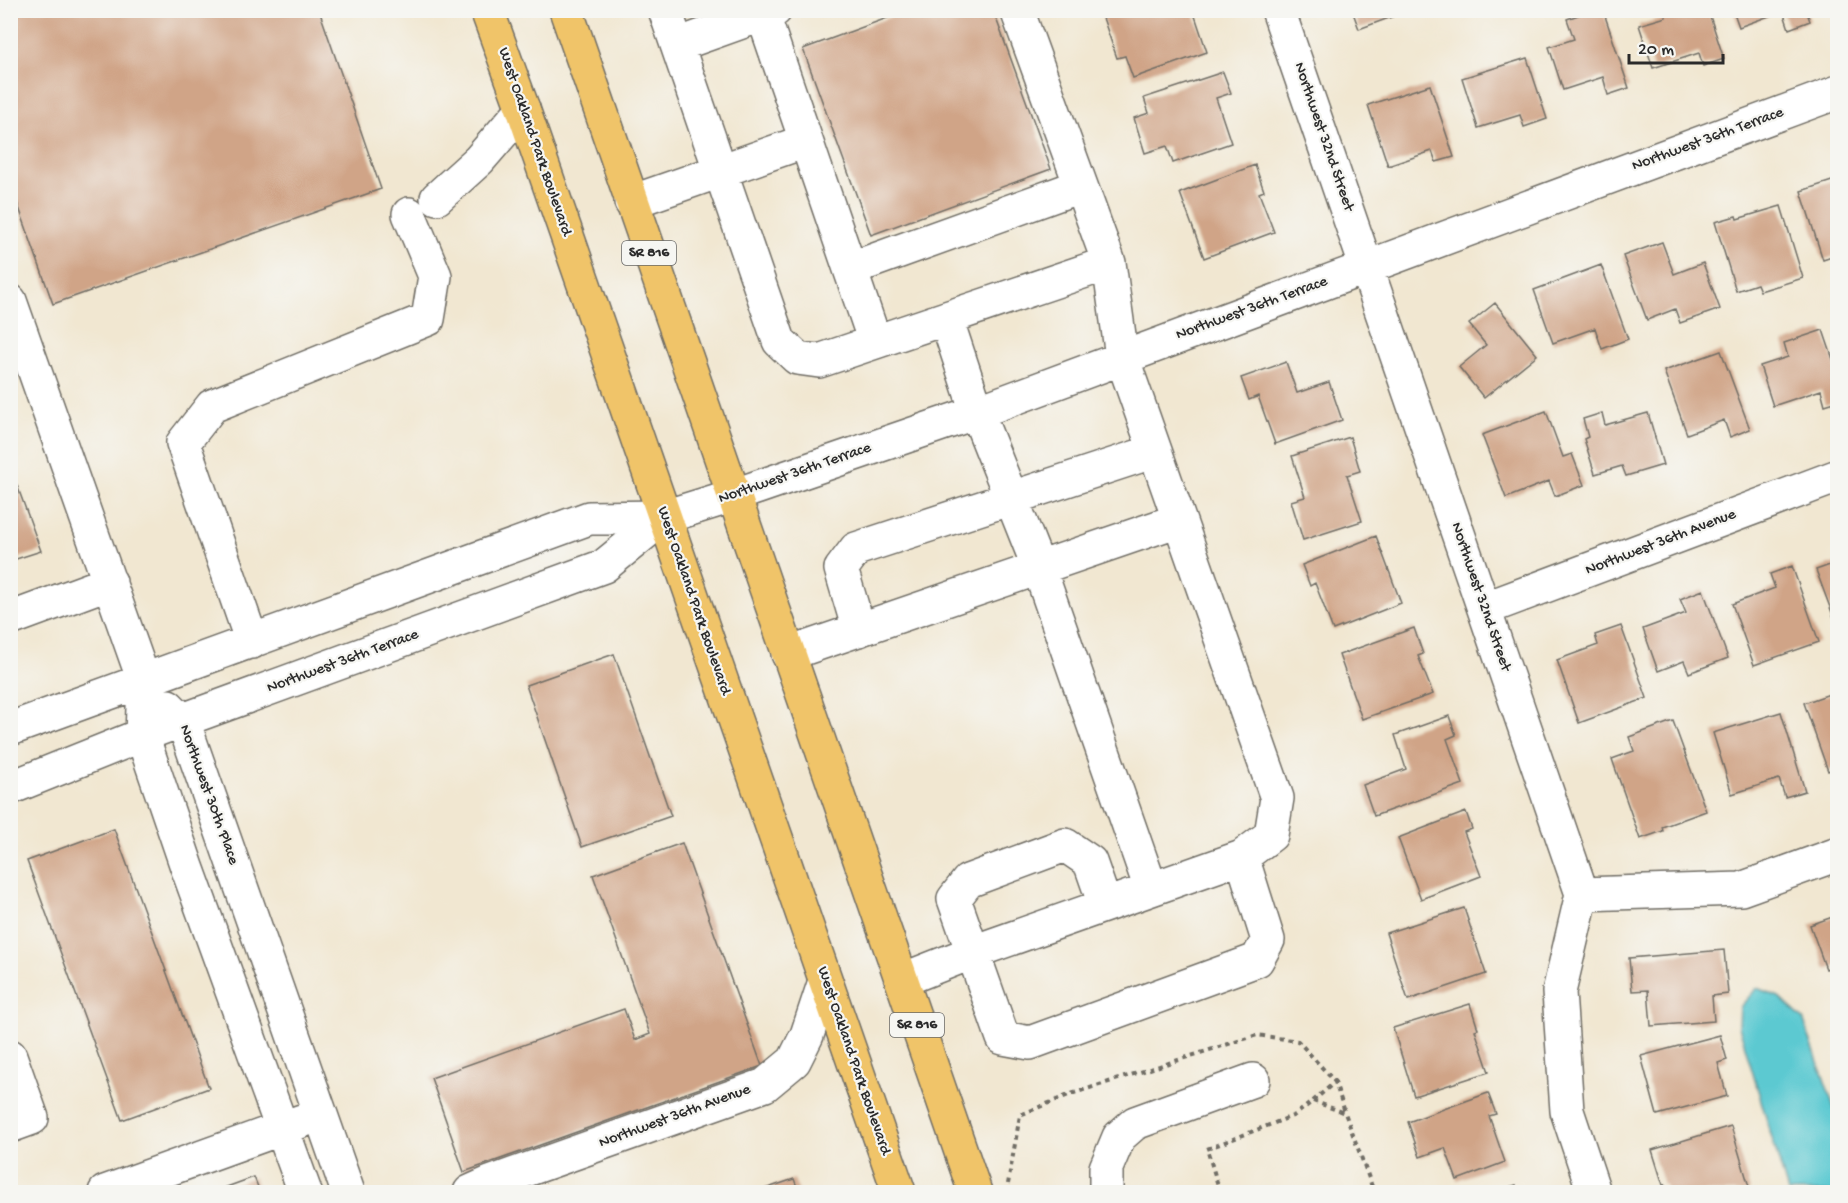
<svg xmlns="http://www.w3.org/2000/svg" width="1848" height="1203" font-family="'Gochi Hand',sans-serif">
<rect width="100%" height="100%" fill="#f6f6f2"/>
<filter id="ink" filterUnits="userSpaceOnUse"><feTurbulence type="fractalNoise" baseFrequency=".0167" numOctaves="2"/><feDisplacementMap in="SourceGraphic" scale="12" xChannelSelector="R" yChannelSelector="G"/><feConvolveMatrix kernelMatrix="1 2 1 2 8 2 1 2 1" color-interpolation-filters="sRGB"/></filter>
<filter id="wash" filterUnits="userSpaceOnUse"><feTurbulence type="fractalNoise" baseFrequency=".008" numOctaves="4" result="noise"/><feDisplacementMap in="SourceGraphic" scale="24" xChannelSelector="R" yChannelSelector="G"/><feGaussianBlur stdDeviation="1.35" result="paint"/><feColorMatrix in="noise" values="0 0 0 0 0 0 0 0 0 0 0 0 0 0 0 0 0 1.4 0 .05"/><feComposite in="paint" operator="in"/></filter>
<g filter="url(#wash)">
<rect width="100%" height="100%" fill="#f1e7d1"/>
<path fill="#5cc9d1" stroke="#447a7e" stroke-width="1.5" d="M1757 988 1779 997 1803 1019 1837 1116V1192H1788L1739 1026 1740 1007Z"/>
<g id="blocks">
<path fill="#d0a487" d="M14 10H319L381 189 53 304 10 182V12Z
M909 10H993L1051 169 871 235 803 49Z
M1117 10H1193L1207 52 1133 78 1125 56 1117 58 1102 15Z
M1352 10H1408V11L1359 29Z
M1592 10H1603L1629 88 1608 95 1603 77 1563 90 1549 47 1574 39 1567 19Z
M1664 10H1708L1724 59 1703 66 1699 53 1653 68 1639 25 1666 17Z
M1733 10H1806L1810 21 1789 29 1783 11 1739 27Z
M1527 58 1547 119 1524 127 1520 115 1478 128 1462 78Z
M1223 72 1231 93 1216 98 1231 143 1173 163 1167 146 1145 153 1134 118 1149 113 1144 98Z
M1430 85 1454 157 1436 162 1432 151 1388 166 1368 105Z
M1255 165 1264 191 1259 193 1274 232 1204 258 1180 193Z
M1838 179V255L1823 260 1801 191Z
M1781 206 1803 278 1760 291 1757 284 1736 291 1715 222 1736 216 1737 219Z
M1662 242 1674 274 1703 263 1720 309 1680 323 1675 309 1647 320 1623 256Z
M1601 265 1628 339 1602 349 1595 328 1553 343 1534 290Z
M1495 303 1537 355 1484 398 1459 367 1486 345 1469 324Z
M1823 330 1838 374V401L1825 405 1821 390 1773 406 1760 366 1788 357 1784 343Z
M1721 351 1750 429 1730 437 1724 420 1687 434 1664 371Z
M1286 362 1297 393 1329 382 1342 420 1275 444 1258 396 1249 400 1241 378Z
M1546 411 1563 457 1572 454 1584 485 1555 496 1549 481 1506 498 1482 435Z
M1602 413 1605 425 1648 413 1663 465 1626 476 1622 466 1595 474 1584 439 1588 437 1583 419Z
M1350 437 1360 471 1347 475 1362 521 1303 540 1291 501 1305 497 1292 456Z
M10 466 41 551 10 561Z
M1376 536 1401 603 1333 630 1315 583 1310 586 1302 565Z
M1838 562V626H1837L1816 570Z
M1792 566 1819 642 1754 665 1732 604 1775 588 1770 574Z
M1703 590 1728 658 1689 673 1684 661 1658 671 1643 629 1686 613 1680 599Z
M1621 626 1647 698 1579 723 1557 660 1598 645 1595 635Z
M1414 628 1423 654 1418 656 1433 694 1362 719 1339 655Z
M614 654 671 816 582 847 526 685Z
M1838 691V767L1828 771 1804 703Z
M1781 712 1805 791 1785 797 1779 779 1732 794 1713 733Z
M1449 716 1456 735 1447 739 1463 784 1374 816 1363 785 1406 769 1395 735Z
M1673 721 1706 811 1662 827 1663 831 1640 839 1612 759 1634 751 1629 737Z
M1466 812 1472 829 1464 832 1481 876 1421 899 1398 838Z
M114 829 209 1088 122 1120 27 861Z
M682 843 762 1066 464 1172 431 1078 624 1009 635 1040 650 1034 593 875Z
M1464 908 1486 974 1408 1000 1386 933Z
M1838 915V965L1826 969 1810 925Z
M1724 950 1728 994 1712 996 1714 1021 1651 1026 1648 990 1632 991 1629 958Z
M1470 1004 1478 1029 1475 1030 1489 1072 1414 1096 1393 1028Z
M1720 1035 1727 1060 1718 1063 1727 1096 1657 1115 1641 1056Z
M1488 1093 1496 1114 1489 1116 1505 1162 1457 1180 1445 1148 1420 1157 1408 1122Z
M1731 1126 1750 1190 1741 1192H1667L1665 1184 1663 1185 1652 1150Z
M254 1177 260 1192H213Z
M794 1179 799 1192H756Z
M1516 1185 1518 1192H1492Z"/>
</g>
</g>
<g filter="url(#ink)">
<use href="#blocks" fill-opacity="0" stroke="#706d65" stroke-width="1.5"/>
<g fill="none" stroke-linecap="round" stroke-linejoin="round">
<defs>
<path id="minor" d="M665 10 779 341 797 358 819 361 1109 263
M1278 10 1582 894 1559 992 1567 1111 1594 1192
M763 15 875 342
M677 45 775 10
M437 198 479 160 523 109
M631 202 806 141
M850 269 1080 186
M10 301 144 681 142 735 187 867 305 1192
M946 318 977 412 1039 568 1151 889
M1484 609 1838 476
M10 619 110 582
M859 630 841 569 856 549 1155 451
M252 642 183 443 212 406 428 319 435 276 409 214
M788 654 1179 520
M168 706 183 721 348 1192
M10 729 589 518 664 517 735 495 977 412 1838 92
M10 788 142 735 604 566 664 517
M1582 894 1741 889 1838 854
M1105 905 1090 862 1065 845 968 881 954 899 1003 1038 1030 1043 1257 960 1268 940 1242 857
M902 980 973 952 1242 857 1271 835 1277 798 1122 357 1109 263 1017 10
M10 1056 32 1118 10 1126
M105 1192 302 1121
M470 1192 490 1183 765 1085 794 1061 807 1035 825 981
M1106 1192V1168L1119 1137 1135 1123 1253 1080"/>
<path id="major" d="M487 10 523 109 899 1192
M566 10 975 1192"/>
</defs>
<use href="#minor" stroke="#706d65" stroke-width="36"/>
<use href="#major" stroke="#706d65" stroke-width="36"/>
<path stroke="#706d65" stroke-width="4" stroke-dasharray="4.5 4.5" stroke-linecap="butt" d="M1313 1101 1335 1082 1345 1112
M1008 1184 1020 1115 1071 1094 1257 1035 1298 1041 1335 1082
M1220 1192 1207 1149 1295 1115 1313 1101 1345 1113 1374 1192"/>
<use href="#minor" stroke="#fff" stroke-width="33"/>
<use href="#major" stroke="#f0c469" stroke-width="33"/>
</g>
</g>
<g text-anchor="middle" dominant-baseline="central" stroke-width="4.5" stroke-linejoin="round" paint-order="stroke">
<g fill="#f6f6f2" stroke="#686867" stroke-width="1.5">
<rect x="622" y="241" width="54" height="24" rx="4.5"/>
<rect x="890" y="1013" width="54" height="24" rx="4.5"/>
</g>
<g font-size="15" font-weight="bold" fill="#2b2b2b">
<text x="649" y="253">SR 816</text>
<text x="917" y="1025">SR 816</text>
</g>
<g font-size="16" fill="#2b2b2b" stroke="#f6f6f2">
<text transform="translate(1323 137) rotate(71)">Northwest 32nd Street</text>
<text transform="translate(1708 140) rotate(-20)">Northwest 36th Terrace</text>
<text transform="translate(534 142) rotate(71)">West Oakland Park Boulevard</text>
<text transform="translate(1252 309) rotate(-20)">Northwest 36th Terrace</text>
<text transform="translate(795 474) rotate(-19)">Northwest 36th Terrace</text>
<text transform="translate(1661 543) rotate(-21)">Northwest 36th Avenue</text>
<text transform="translate(1480 597) rotate(71)">Northwest 32nd Street</text>
<text transform="translate(693 601) rotate(71)">West Oakland Park Boulevard</text>
<text transform="translate(343 662) rotate(-20)">Northwest 36th Terrace</text>
<text transform="translate(208 795) rotate(70)">Northwest 30th Place</text>
<text transform="translate(853 1061) rotate(71)">West Oakland Park Boulevard</text>
<text transform="translate(675 1117) rotate(-20)">Northwest 36th Avenue</text>
</g>
</g>
<rect width="1848" height="1203" fill="none" stroke="#f6f6f2" stroke-width="36"/>
<path d="M1629 54v9h94v-9" fill="none" stroke="#2b2b2b" stroke-width="3"/>
<text x="1638" y="54" font-size="18" fill="#2b2b2b" stroke="#f6f6f2" stroke-width="4.5" paint-order="stroke">20 m</text>
</svg>
